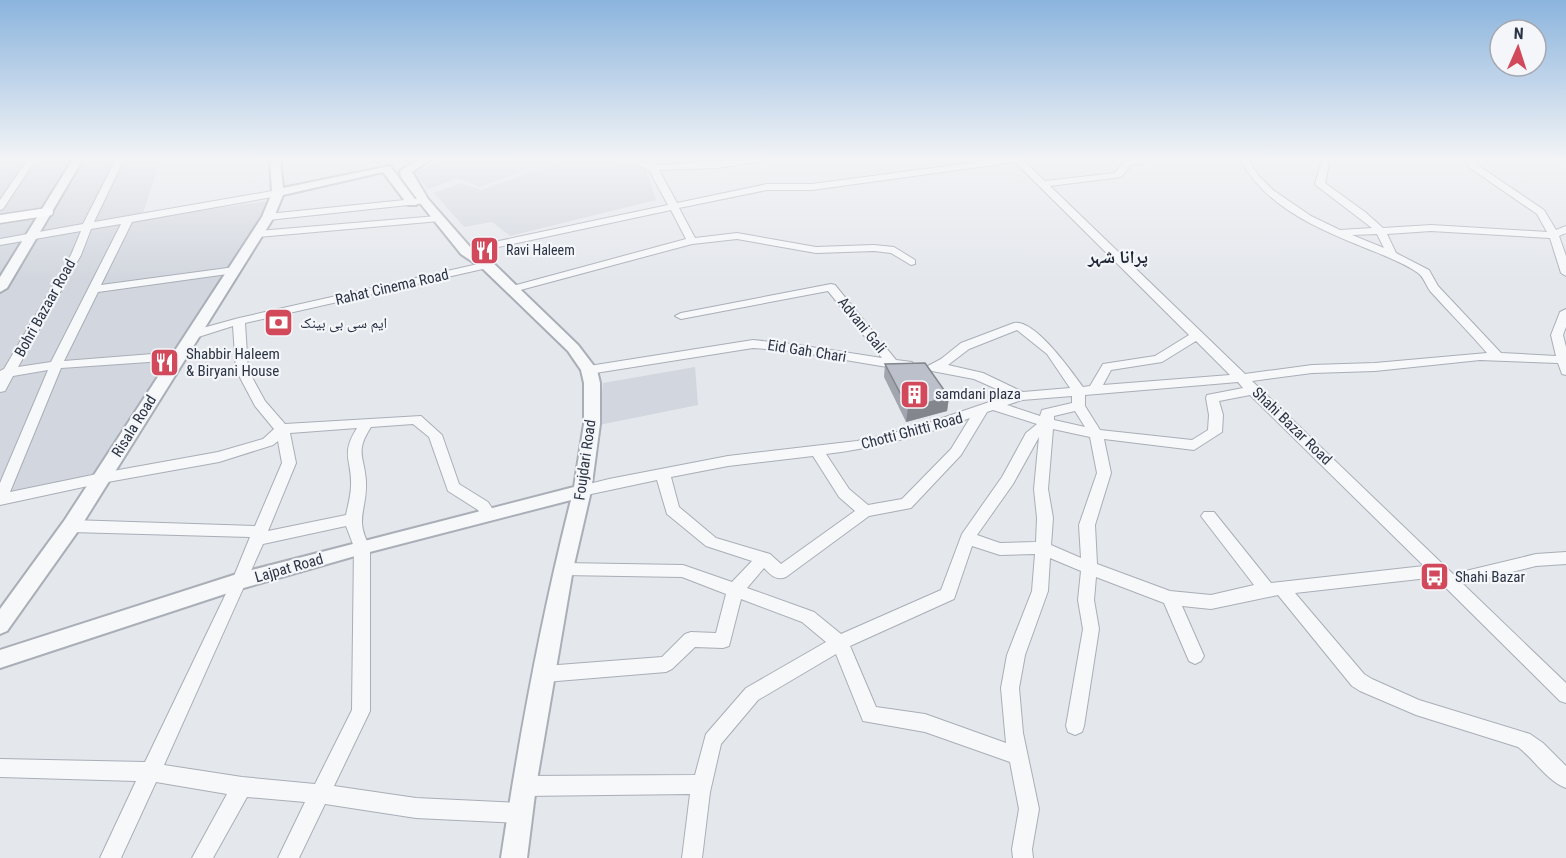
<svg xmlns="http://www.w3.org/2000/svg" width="1566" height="858" font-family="'Roboto Condensed','Noto Naskh Arabic',sans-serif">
<rect width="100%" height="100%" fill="#e4e7ec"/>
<path fill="#d2d6de" d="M0 159H161L141 219 276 200 102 478 0 500Z
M447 159H558L479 187 459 178 428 189 413 172Z
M564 159H614L646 170 656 200 510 236 492 222 464 227 434 193 461 183 481 190Z
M695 367 698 405 599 425 603 383Z"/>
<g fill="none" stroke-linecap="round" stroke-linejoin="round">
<defs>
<path id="minor" d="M28 159H36L3 209 0 210V200Z
M116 159H124L94 222 278 190 283 193 278 196 132 222 101 285 235 267 240 270 235 273 98 292 64 361 178 352 184 356 178 360 61 368 10 492 102 473 218 452 263 439 274 429 255 406 236 370 233 326 192 339 186 335 188 332 239 318 487 262 491 263 492 265 487 268 245 323 248 370 265 401 285 424 421 416 442 435 459 484 488 502 497 516 494 520H484L478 510 448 491 429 437 413 424 371 427C354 453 365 457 366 482 367 511 354 518 370 547V711L334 786 416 798 520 803 527 806 530 813 527 820 520 823 416 818 325 804 299 858H278L305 802 247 797 213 858H192L227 794 156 782 121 858H100L136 781 0 777V759L145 762 232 581 250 537 71 532 66 530 63 526 66 522 71 520 255 526 282 463 278 441 273 445 219 462 102 483 0 505V483L48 370 13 376 5 391 0 392V371L4 369 71 255 81 231 0 245V239L83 224ZM121 224 51 362 18 367 81 255 91 229ZM357 428C340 455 352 460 351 485 351 495 348 505 346 515L268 531 296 463 290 433ZM346 526 354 547 352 710 315 784 242 777 164 765 263 544Z
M625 159H636L648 163V159H656L657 165 764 159 760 162 717 168 659 170 677 203 767 184H812L1000 159H1022L1045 181 1115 173 1125 161 1150 159 1147 163 1131 165 1121 177 1050 186 1245 374 1312 365 1375 363 1487 353C1469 332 1449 312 1431 292 1426 286 1424 277 1418 273 1404 263 1385 256 1368 249 1320 230 1265 207 1240 159H1248L1258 175 1273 190 1311 216 1340 230 1372 228 1317 186 1315 184 1322 159H1330L1325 183 1365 212 1383 228 1431 225 1547 232 1537 214 1470 168 1463 159H1472L1476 164 1544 210 1556 230 1566 226V233L1559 236 1566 256V276L1561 273 1550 238 1431 231 1387 234 1396 253 1429 270 1438 286 1501 353 1556 356 1551 335 1560 312 1566 309V327L1563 335 1566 347V375L1562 374 1558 363 1480 360 1375 371 1312 373 1252 381 1453 574 1536 554 1566 552V564L1536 566 1463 584 1566 683V703L1560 701 1442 584 1428 578 1295 593 1364 674 1372 679 1419 700 1530 734 1543 743 1566 766V788C1547 781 1534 759 1518 747L1416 715 1360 691 1352 686 1278 595 1211 609 1182 606 1204 656 1201 661 1195 664 1189 661 1164 603 1096 577 1094 600 1099 629 1084 726 1082 732 1075 735 1068 732 1066 726 1083 629 1078 600 1081 571 1050 558 1048 591 1025 655 1019 688 1023 733 1039 809 1032 849 1033 858H1013L1012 849 1019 809 1010 762 925 732 863 721 836 654 758 700 721 744 710 792 702 858H682L690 794 524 796 517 793 514 786 517 779 524 776 695 775 706 734 746 688 826 642 802 622 741 599 729 646 723 648 695 647 672 669 666 672 545 682 539 680 536 674 539 668 545 666 662 657 685 634 691 632 716 633 726 594 682 577 563 575 557 573 555 569 557 565 563 563 683 565 732 582 752 561 706 546 667 514 657 480 582 496 577 495 575 491 577 487 609 479 728 456 857 441 910 429 1010 395 974 379 932 371 926 367 941 359 961 343 1014 323C1035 319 1071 371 1083 387L1090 386 1103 364 1155 356 1189 335 1015 162 812 190H767L679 208 695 238 737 233 816 247 874 245 894 247 915 260V264L911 265 891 253 874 251 816 253 737 239 692 244 513 292 507 289 509 287 686 239 671 210 466 254 461 251 466 248 668 205 649 170ZM1377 234 1384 248 1352 235ZM1017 330 1047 354 1070 388 1023 392 983 373 948 365 969 349ZM1196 341 1230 375 1103 385 1111 370 1162 362ZM1238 382 1243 388 1207 395 1206 398 1209 415 1208 430 1192 440 1100 430 1085 406V395ZM1250 395 1424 566 1271 583 1214 512H1204L1201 516 1204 520 1254 585 1211 595 1170 591 1097 564 1095 525 1111 473 1104 439 1194 450 1222 432 1223 415 1219 401ZM1072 396V403L1042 410 1040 416 1007 405 1022 400ZM993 410 1037 424 1026 433 1002 477 962 534 941 590 841 634 814 612 747 588 764 568C771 575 776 581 786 577L869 516 911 508 961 455 987 412ZM1075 411 1085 427 1054 420V416ZM970 418 951 449 902 499 868 505 849 489 826 454C876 448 923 435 970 418ZM1053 429 1090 437 1097 473 1079 525 1081 558 1051 545 1053 518 1048 489ZM1039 437 1034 489 1037 518 1036 542 1000 543 977 535 1013 484ZM813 456 839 497 855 511 781 564 770 554 716 538 679 507 671 477 728 466ZM972 546 1000 555 1035 554 1032 591 1007 655 1001 688 1006 743 925 714 876 707 850 646 954 599Z
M424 198 429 201 427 203 268 220 263 217 268 214Z
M437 216 440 217V221L258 237 253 234 258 231Z
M831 284 835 285 896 360 912 362 914 365 912 368H893L792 351 753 348 589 374 583 370 589 366 753 340 792 344 882 358 828 291 681 319 675 316 681 313Z"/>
<path id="tertiary" d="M73 159H83L7 288 0 292V277Z
M270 159H280L283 188 390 166 418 203 416 205H408L383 172 283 195 274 217 78 531 7 631 0 634V609L64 521 262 217 272 193Z
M419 159H431L412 172 428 199 471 248 492 262 578 345 597 370 600 383V424L591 491 573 569 536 786 527 858H501C519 738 541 618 571 500L362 554 240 589 0 668V650L240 573 574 487 584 424V383L581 370 568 351 482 268 461 254 420 203 401 177 400 171Z"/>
<path id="secondary" d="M47 208 52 209 53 212 52 215 0 223V215Z"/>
</defs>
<use href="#minor" stroke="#a9aeb7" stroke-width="2"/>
<use href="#tertiary" stroke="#a9aeb7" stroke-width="4"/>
<use href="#secondary" stroke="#a9aeb7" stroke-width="3"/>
<use href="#minor" fill="#f7f8fa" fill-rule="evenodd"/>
<use href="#tertiary" fill="#f7f8fa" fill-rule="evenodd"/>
<use href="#secondary" fill="#fff" fill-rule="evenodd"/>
</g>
<path fill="#a1a5ae" d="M885 364 949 397 947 411 906 422 884 377Z"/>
<path fill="#83868d" d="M949 397 947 411 906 422 908 408Z"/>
<path fill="#bbc0ca" stroke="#83868d" stroke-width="1.5" d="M925 363 949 397 908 408 885 364Z"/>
<linearGradient id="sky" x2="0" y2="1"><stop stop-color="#8bb4dd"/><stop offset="0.57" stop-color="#f3f4f6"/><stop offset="1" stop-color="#f3f4f6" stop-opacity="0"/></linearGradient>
<rect width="1566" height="279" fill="url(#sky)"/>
<defs>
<symbol id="restaurant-square" viewBox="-11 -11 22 22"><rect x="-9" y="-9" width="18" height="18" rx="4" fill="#d1495b" stroke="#f4f6f9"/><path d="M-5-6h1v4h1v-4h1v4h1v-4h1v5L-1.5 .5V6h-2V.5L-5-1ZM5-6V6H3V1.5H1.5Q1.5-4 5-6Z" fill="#fff"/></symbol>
<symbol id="bank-square" viewBox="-11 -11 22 22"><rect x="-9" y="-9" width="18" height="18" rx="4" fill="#d1495b" stroke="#f4f6f9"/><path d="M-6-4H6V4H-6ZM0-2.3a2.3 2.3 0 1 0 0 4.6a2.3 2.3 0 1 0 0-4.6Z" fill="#fff"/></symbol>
<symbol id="building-square" viewBox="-11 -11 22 22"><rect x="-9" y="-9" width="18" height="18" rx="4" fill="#d1495b" stroke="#f4f6f9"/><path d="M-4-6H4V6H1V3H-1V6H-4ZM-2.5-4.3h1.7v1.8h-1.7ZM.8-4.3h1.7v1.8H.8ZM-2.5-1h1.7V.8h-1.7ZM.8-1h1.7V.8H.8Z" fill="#fff"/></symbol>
<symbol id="bus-square" viewBox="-11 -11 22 22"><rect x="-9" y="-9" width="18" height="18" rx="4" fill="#d1495b" stroke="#f4f6f9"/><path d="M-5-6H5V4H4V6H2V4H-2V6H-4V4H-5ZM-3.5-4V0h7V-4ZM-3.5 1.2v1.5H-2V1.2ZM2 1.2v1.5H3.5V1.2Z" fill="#fff"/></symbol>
</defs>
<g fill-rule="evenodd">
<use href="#restaurant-square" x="468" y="234" width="33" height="33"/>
<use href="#bank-square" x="262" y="306" width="33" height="33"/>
<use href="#restaurant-square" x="148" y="346" width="33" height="33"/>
<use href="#building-square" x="898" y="378" width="33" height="33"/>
<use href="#bus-square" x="1418" y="560" width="33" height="33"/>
</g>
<g text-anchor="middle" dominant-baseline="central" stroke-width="4.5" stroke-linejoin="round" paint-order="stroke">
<g font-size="14" fill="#2b3445" stroke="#f4f6f9" text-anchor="start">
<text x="506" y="250">Ravi Haleem</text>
</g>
<g font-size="15" fill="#2b3445" stroke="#f4f6f9">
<text transform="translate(392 287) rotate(-13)">Rahat Cinema Road</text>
<text transform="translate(45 308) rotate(-61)">Bohri Bazaar Road</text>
<text transform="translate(862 325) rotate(51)">Advani Gali</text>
<text transform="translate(807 351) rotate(9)">Eid Gah Chari</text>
<text transform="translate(134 426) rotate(-58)">Risala Road</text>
<text transform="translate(1292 426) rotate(44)">Shahi Bazar Road</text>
<text transform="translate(912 431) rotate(-15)">Chotti Ghitti Road</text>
<text transform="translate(585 460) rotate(-82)">Foujdari Road</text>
<text transform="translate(289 568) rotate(-16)">Lajpat Road</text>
</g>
<g font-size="15" fill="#2b3445" stroke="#f4f6f9" text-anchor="start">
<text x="300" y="323">ایم سی بی بینک</text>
<text x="186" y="354">Shabbir Haleem<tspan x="186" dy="17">&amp; Biryani House</tspan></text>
<text x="935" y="394">samdani plaza</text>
<text x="1455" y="577">Shahi Bazar</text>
</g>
<g font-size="18" font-weight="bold" fill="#1d2536" stroke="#f4f6f9">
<text x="1118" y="256">پرانا شہر</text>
</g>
</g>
<g transform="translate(1518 48) rotate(3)"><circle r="28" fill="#f4f6f9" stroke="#a4a8b1" stroke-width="1.5"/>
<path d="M0-4.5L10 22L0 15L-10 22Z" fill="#d1495b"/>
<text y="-9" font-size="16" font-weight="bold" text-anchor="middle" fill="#2b3445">N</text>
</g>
</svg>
